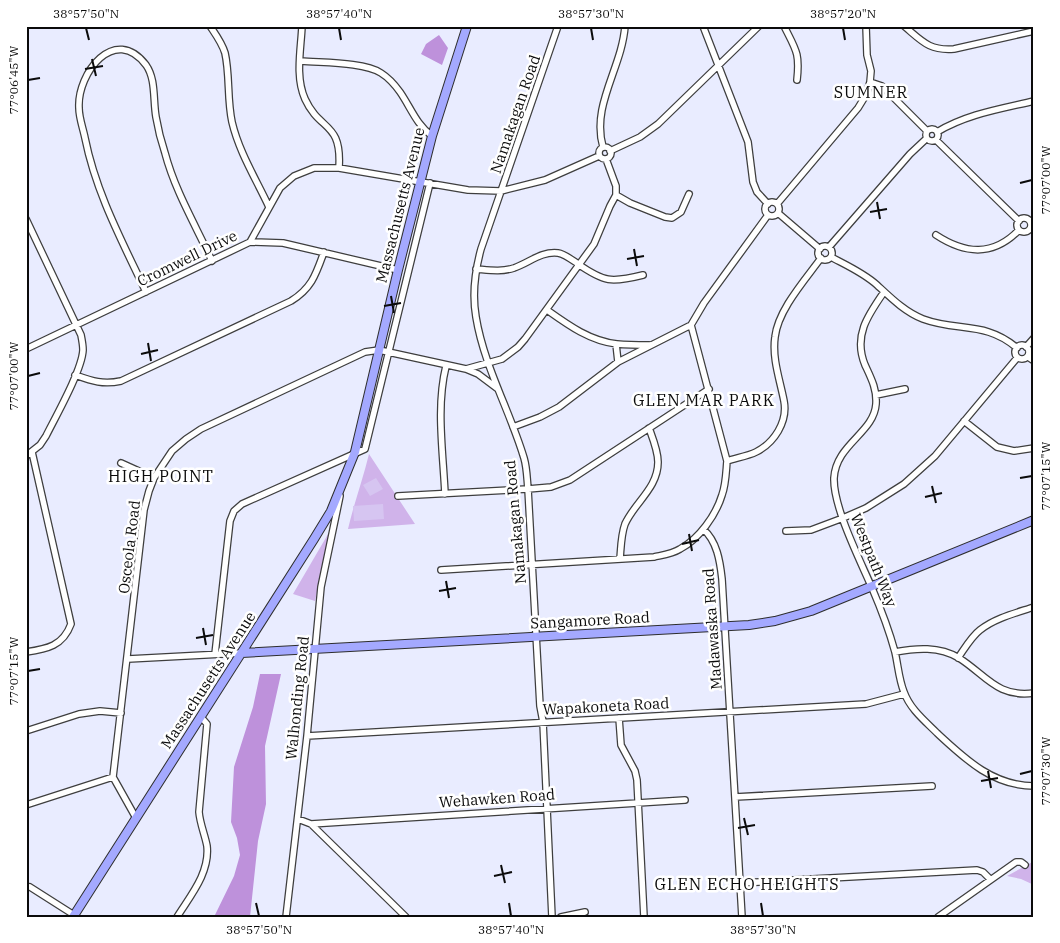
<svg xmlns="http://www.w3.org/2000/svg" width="1060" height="943" font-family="'IBM Plex Serif',serif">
<rect width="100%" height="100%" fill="#e9ecff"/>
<path fill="#d0b3ea" d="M369 454 415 524 348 529C354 503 363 479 369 454Z
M331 529 315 601 293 594Z
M1034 861V885L1021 879 1007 876Z"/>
<path fill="#be91db" d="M439 35 448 48 442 65 421 54 426 44Z
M260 674H281L265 746 266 804 258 841 250 917H214L234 876 240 855 237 838 231 822 234 767 253 707Z"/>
<path fill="#d6c5f1" d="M376 478 383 489 370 496 363 485Z
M383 504 384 519 354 521 353 506Z"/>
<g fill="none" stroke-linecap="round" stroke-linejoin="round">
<defs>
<path id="street" d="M210 26C216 35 222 43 225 53 230 75 227 99 232 122 239 152 256 179 269 207
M302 26C301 49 295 77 305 99 320 132 342 121 339 168
M703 26 748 142 753 182 757 192 768 204
M784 26C796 50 800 53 797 80
M866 26 867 55 871 71 870 82 882 86 927 131
M904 26C922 41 929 51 954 49L1034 31
M301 61C322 63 364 62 381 73 389 78 395 85 400 92 411 108 416 124 432 136
M926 135a6 6 0 1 1 12 0a6 6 0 1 1-12 0Z
M937 132C967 114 1000 109 1034 101
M936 140 1019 221
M599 153a6 6 0 1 1 12 0a6 6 0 1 1-12 0Z
M603 147C591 105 622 68 625 26
M610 151 640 137 658 124 759 26
M616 195 630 203 665 217 672 218 681 212 689 194
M765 209a7 7 0 1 1 14 0a7 7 0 1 1-14 0Z
M777 204 858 108 866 95 870 82
M778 213 820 249
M1017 225a7 7 0 1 1 14 0a7 7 0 1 1-14 0Z
M26 219 81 335C82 340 83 345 83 350 82 370 56 416 46 436L40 445 26 456
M936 235C965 254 993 257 1019 230
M250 242 280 188 294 176 314 168H339L468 190 501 191 545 180 599 156
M818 253a7 7 0 1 1 14 0a7 7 0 1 1-14 0Z
M829 247 910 154 926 139
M831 257C846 265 864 273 877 285 891 298 905 312 923 319 958 332 986 321 1017 348
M476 269C489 270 501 272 514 268 529 263 541 251 558 253 565 254 572 260 578 264 604 282 611 283 643 275
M146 292C122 241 96 193 85 138 83 128 79 118 79 108 77 73 115 24 146 65 156 79 153 100 156 117 158 129 161 141 165 153 175 191 196 226 212 261
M884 292C868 315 853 336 865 365 871 378 877 389 876 404 874 433 836 444 834 478 833 507 860 560 872 588 881 609 889 630 895 652 898 665 899 680 904 692 910 709 925 721 937 733 965 759 993 786 1034 786
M547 310C568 325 590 341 617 344 628 345 638 345 649 345
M616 344 618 362
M1015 352a7 7 0 1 1 14 0a7 7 0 1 1-14 0Z
M1026 347 1034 338
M26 349 250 242 283 243 398 270
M1028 357 1034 361
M466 369 478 374 498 389
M75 375C92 381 103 385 121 381L291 301C312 288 316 274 324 252
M876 395 905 389
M964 421 997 447 1014 451 1034 448
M513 427 540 417 559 407 618 362 691 325 704 303 768 215
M727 461C736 458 748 456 756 452 774 443 788 422 784 401 780 380 772 359 775 337 778 310 805 280 821 258
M121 463 154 478
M445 494C443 451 436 407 446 366
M398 496 528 489 551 487 570 480 709 389
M703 529C717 541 720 561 722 579L742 917
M786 531 811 530 843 518 866 508 904 484 935 456 1017 358
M620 559C621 547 621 535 625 524 635 502 658 488 658 462 658 451 653 439 649 428
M441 570 654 557C663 555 672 554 680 549 699 539 716 515 722 495 726 484 726 472 727 461L691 325
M26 652C47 649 63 646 71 624L32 452
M895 652C916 648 939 646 959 658 986 675 997 698 1034 693
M215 654 230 521 234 511 242 504 365 449 430 183
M958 658C965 648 971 637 980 630 995 618 1016 613 1034 607
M128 659 242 653
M619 718 621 745 635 771 637 780 644 917
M26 731 79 714 100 711 121 713
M307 736 866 704 904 694
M735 797 932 786
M26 805 113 777
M136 818 113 777 144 510 149 491 154 478 172 451 186 439 201 429 365 352 379 350 466 369 502 359 518 347 525 339 594 244 610 206 616 195V186L606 159
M298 819 311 824 406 917
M311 824 685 800
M740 883 977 870 983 872 990 879
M30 887 74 915
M177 917C190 896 210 873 207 846 205 835 200 824 199 812L207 724 201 717
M286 917 307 736 321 587 340 496
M552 917 543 722 540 706 528 489C527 479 527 468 524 458 510 411 484 366 476 317 472 294 475 271 481 249L558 26
M561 917 585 912
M938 917 1016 862H1021L1025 865"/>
<path id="secondary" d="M242 653 749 625 775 621 811 611 1034 520
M73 917 314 539 331 511 355 452 398 270 432 136 467 26"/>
</defs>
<use href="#street" stroke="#3e3e3e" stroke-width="8"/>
<use href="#secondary" stroke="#2d2d2d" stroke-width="10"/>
<use href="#street" stroke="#fff" stroke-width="5.5"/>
<use href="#secondary" stroke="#a4a9ff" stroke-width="8"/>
</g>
<path fill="none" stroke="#0b0b0b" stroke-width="2" d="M86 28 89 40M339 28 341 40M591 28 593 40M843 28 845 40M92 59 96 76M85 69 103 66M28 80 40 78M1020 183 1032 180M877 202 880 219M870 212 887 209M634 249 637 266M627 259 644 256M391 296 394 313M384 306 401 303M148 343 151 361M141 354 158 350M28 376 40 373M1020 478 1032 476M932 486 936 503M925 497 942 493M689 534 692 551M682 544 699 540M446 581 449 598M439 591 456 588M203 628 206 645M196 638 213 635M28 671 40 669M988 771 991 788M1020 774 1032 771M981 781 998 778M744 818 748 835M738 828 755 825M501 865 505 883M494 876 512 872M256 903 259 916M509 903 511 916M761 903 763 916"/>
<g text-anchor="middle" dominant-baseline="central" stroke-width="5" stroke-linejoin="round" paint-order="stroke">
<g font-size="15" fill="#0b0b0b" stroke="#fff">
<text transform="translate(515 114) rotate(-71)">Namakagan Road</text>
<text transform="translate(400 205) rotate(-76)">Massachusetts Avenue</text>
<text transform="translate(187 258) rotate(-26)">Cromwell Drive</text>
<text transform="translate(515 522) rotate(-95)">Namakagan Road</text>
<text transform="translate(129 547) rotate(-83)">Osceola Road</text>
<text transform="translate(874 560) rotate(68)">Westpath Way</text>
<text transform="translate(590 620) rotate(-3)">Sangamore Road</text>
<text transform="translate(712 629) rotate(-94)">Madawaska Road</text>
<text transform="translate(208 680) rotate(-57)">Massachusetts Avenue</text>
<text transform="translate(297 698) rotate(-84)">Walhonding Road</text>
<text transform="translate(606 706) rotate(-3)">Wapakoneta Road</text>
<text transform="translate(497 798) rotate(-4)">Wehawken Road</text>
</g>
<g font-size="16" letter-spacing="1" fill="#0b0b0b" stroke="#fff">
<text x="871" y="92">SUMNER</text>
<text x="704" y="400">GLEN MAR PARK</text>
<text x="161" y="476">HIGH POINT</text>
<text x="747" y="884">GLEN ECHO HEIGHTS</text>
</g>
</g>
<rect width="1060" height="943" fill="none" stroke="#ffffff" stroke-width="55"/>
<rect x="28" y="28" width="1004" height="888" fill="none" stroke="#0b0b0b" stroke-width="2"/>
<g font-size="12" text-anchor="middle" fill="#0b0b0b">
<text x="86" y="18">38°57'50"N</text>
<text x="339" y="18">38°57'40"N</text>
<text x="591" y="18">38°57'30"N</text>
<text x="843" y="18">38°57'20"N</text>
<text transform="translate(14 80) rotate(-90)" y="4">77°06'45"W</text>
<text transform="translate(1046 180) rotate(-90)" y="4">77°07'00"W</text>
<text transform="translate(14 376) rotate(-90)" y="4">77°07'00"W</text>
<text transform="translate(1046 476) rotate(-90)" y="4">77°07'15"W</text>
<text transform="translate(14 671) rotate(-90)" y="4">77°07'15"W</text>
<text transform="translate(1046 771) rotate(-90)" y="4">77°07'30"W</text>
<text x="259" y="934">38°57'50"N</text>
<text x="511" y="934">38°57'40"N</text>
<text x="763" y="934">38°57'30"N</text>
</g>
</svg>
